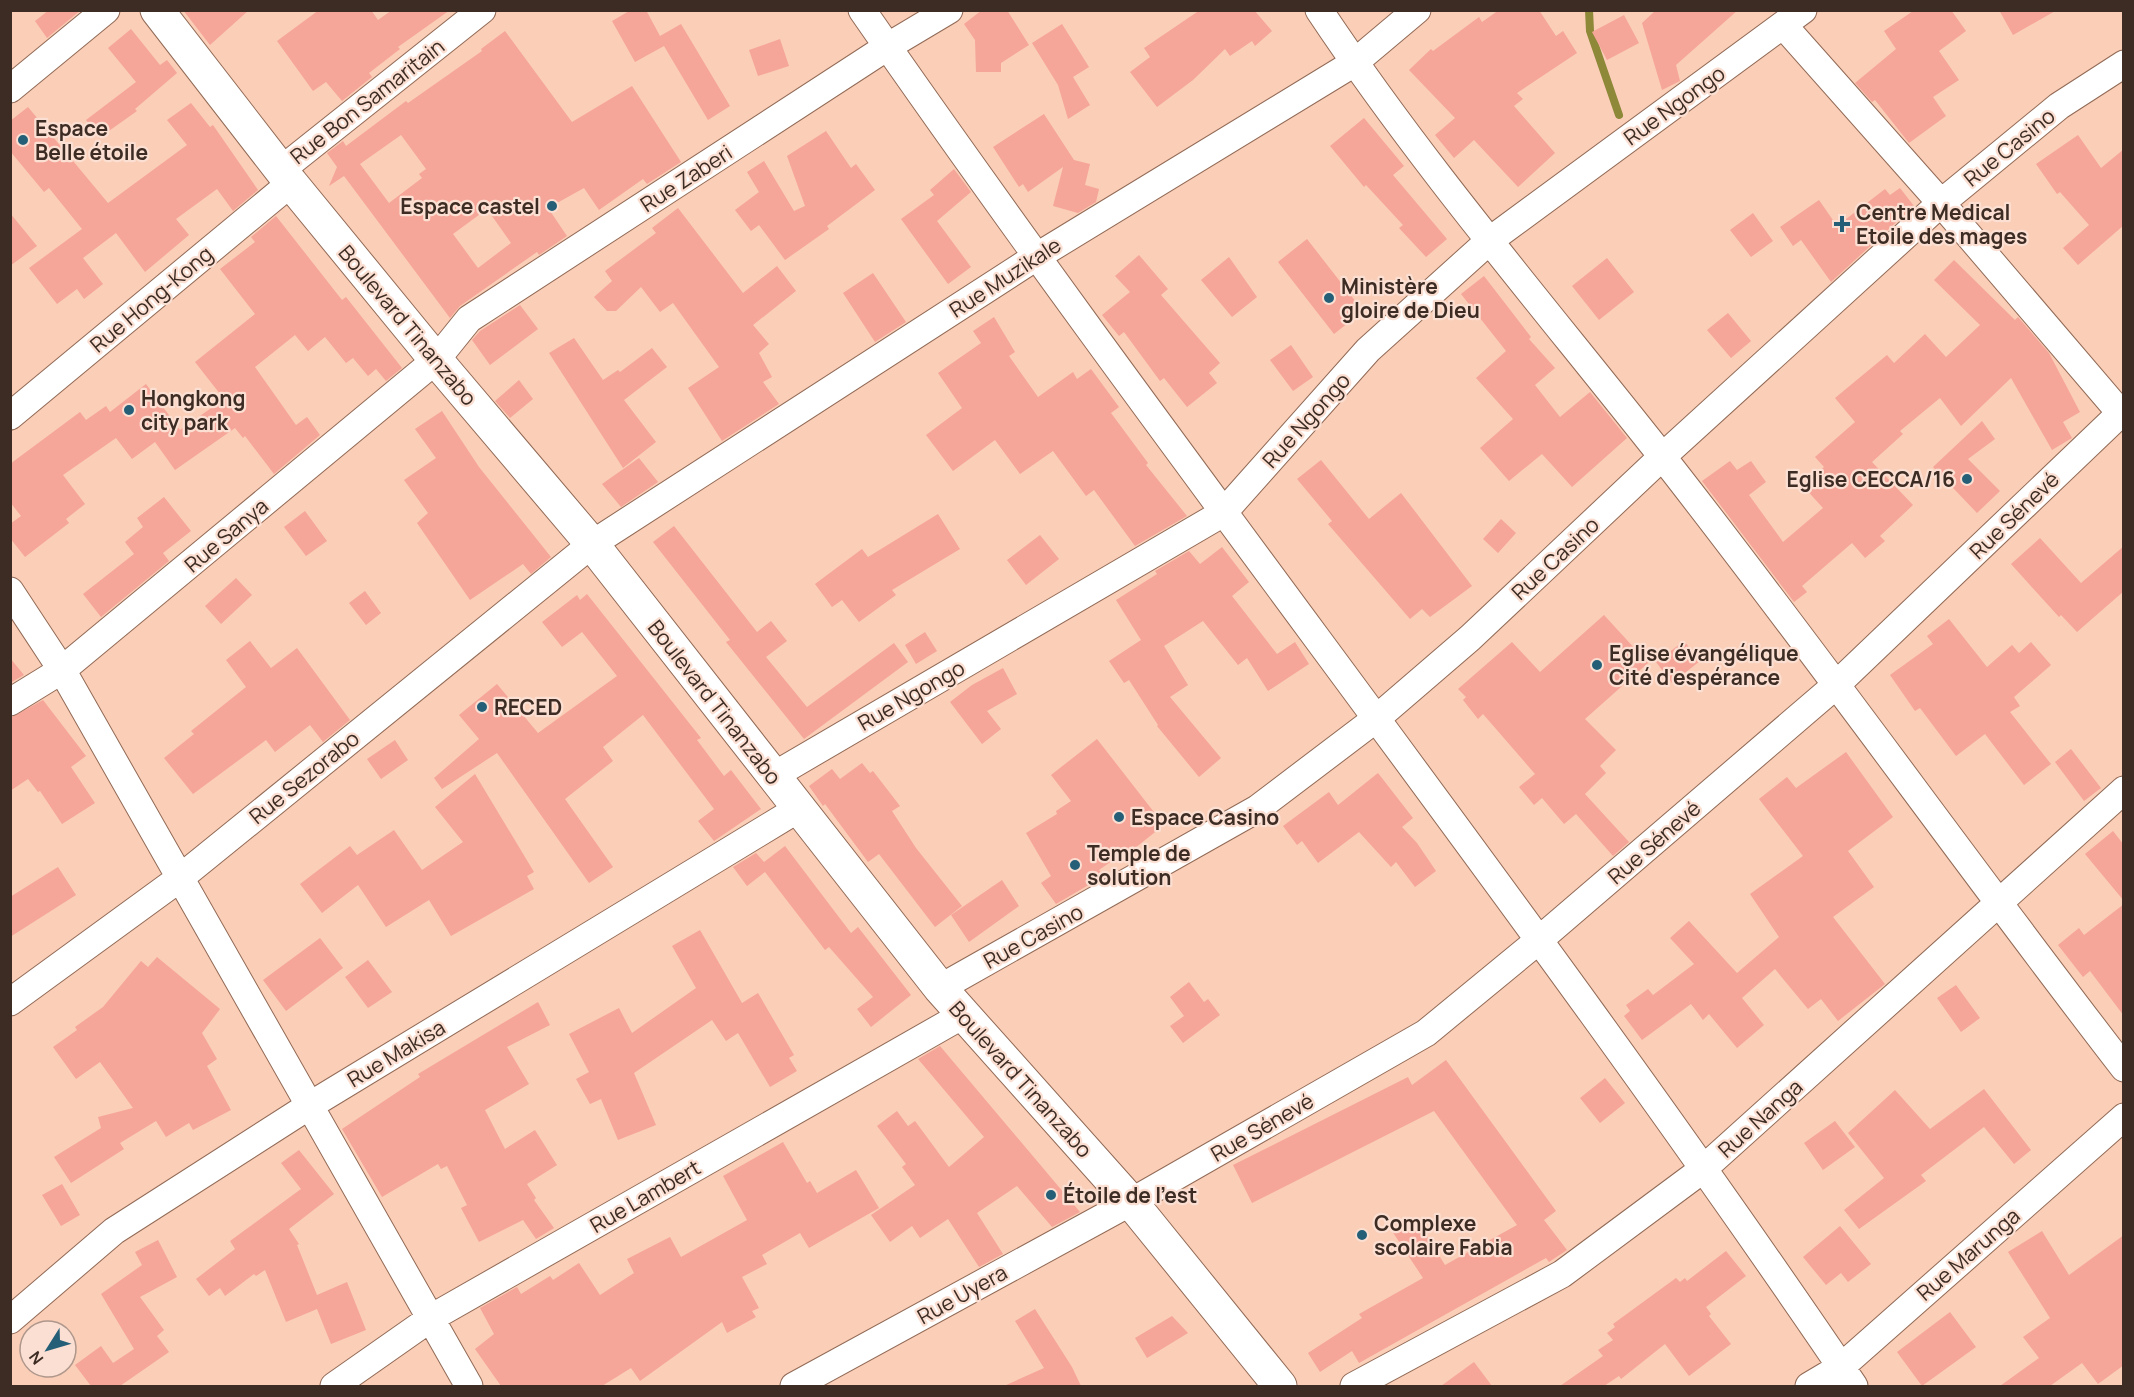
<svg xmlns="http://www.w3.org/2000/svg" width="2134" height="1397" font-family="Manrope,sans-serif">
<rect width="100%" height="100%" fill="#faceb7"/>
<g fill="none" stroke-linecap="round" stroke-linejoin="round">
<path stroke="#8e8839" stroke-width="8" d="M1589 10 1590 31 1619 115"/>
</g>
<path fill="#f6a599" fill-rule="evenodd" d="M49 10H81L47 38 35 21Z
M183 10H249L210 45Z
M319 10H371L378 20 392 10H450L398 47 400 49 369 73 372 77 342 101 326 82 313 91 277 41Z
M631 10H646L660 36 681 24 730 106 708 120 664 46 635 62 612 21Z
M982 10H1007L1029 45 1001 63V72H976L975 40 964 24Z
M1200 10H1254L1272 31 1255 46 1252 41 1230 56 1225 49 1193 80 1157 107 1130 72 1150 57 1144 48Z
M1499 10H1539L1556 36 1563 31 1577 53 1517 93 1523 99 1514 106 1555 153 1518 187 1474 140 1454 158 1435 135 1455 118 1409 70 1431 49 1433 51 1479 17 1482 22Z
M1656 10H1738L1676 65 1680 81 1662 90 1642 23Z
M1951 10 1966 31 1939 51 1959 80 1933 97 1946 116 1909 143 1875 100 1872 102 1855 83 1896 49 1884 31 1913 11Z
M1999 10H2057L2013 35Z
M1624 15 1639 43 1607 60 1592 32Z
M1062 24 1089 67 1073 77 1090 105 1068 119 1058 85 1032 43Z
M131 29 160 65 167 60 177 73 135 109 137 111 99 138 86 120 136 82 108 48Z
M505 31 572 122 632 86 681 162 647 184 643 179 599 210 584 188 548 208 567 236 539 255 537 252 460 306 450 318 344 176 329 186 337 167 327 153 343 141 346 146 406 101 408 103 482 51 481 49ZM401 135 426 169 419 174 422 178 389 203 360 164ZM487 209 511 243 478 268 453 234Z
M780 39 789 66 758 76 749 50Z
M191 103 210 127 213 125 258 190 233 211 217 189 176 219 189 235 145 272 116 233 83 258 103 284 84 299 77 289 57 304 29 268 82 229 49 188 44 192 10 151V121L28 107 108 203 187 145 167 120Z
M1044 114 1074 160 1090 164 1085 185 1099 189 1096 202 1078 213 1053 206 1063 167 1028 192 1023 184 1019 187 993 147Z
M1364 118 1404 166 1393 175 1447 239 1426 257 1399 228 1403 225 1366 185 1364 187 1330 146Z
M826 131 851 168 856 164 875 190 827 226 829 229 785 260 759 225 751 231 735 210 759 192 747 172 764 161 794 211 805 206 787 156Z
M2078 135 2101 168 2124 149V225L2078 265 2063 248 2089 225 2060 192 2057 194 2036 164Z
M954 169 971 192 937 221 971 267 948 284 901 219 934 195 930 190Z
M1900 188 1914 206 1831 282 1801 240 1793 246 1780 227 1819 200 1837 226 1885 189 1890 195Z
M678 208 743 293 777 266 796 291 753 325 769 344 759 353 772 377 763 382 779 404 722 441 688 388 719 367 673 303 660 312 641 287 616 311H607L594 297 612 281 605 271 656 233 652 228Z
M10 213 37 246 10 266Z
M1753 213 1773 241 1751 257 1730 230Z
M276 216 342 300 346 297 402 368 386 381 376 369 368 376 353 358 346 363 325 337 308 351 295 335 255 367 296 425 307 417 320 435 274 474 245 436 243 438 235 428 175 470 155 442 132 459 116 438 63 475 85 504 66 519 69 523 25 557 10 538V524L21 516 10 502V464L80 412 86 420 106 406 110 412 146 384 180 430 224 399 195 362 255 314 220 269 255 242 251 237Z
M1307 239 1363 311 1334 334 1278 262Z
M1139 255 1168 289 1161 295 1220 363 1209 373 1217 383 1187 407 1164 378 1160 381 1124 332 1119 336 1102 315 1130 292 1115 276Z
M1229 257 1257 297 1232 317 1201 280Z
M1607 258 1634 292 1599 320 1572 286Z
M1954 260 2015 320 2018 317 2049 353 2080 412 2063 422 2072 438 2052 450 2011 378 1961 426 1940 398 1900 431 1903 434 1872 462 1913 505 1880 536 1885 541 1865 558 1852 543 1802 586 1807 592 1794 602 1702 481 1730 461 1737 470 1751 461 1766 482 1749 495 1783 542 1823 508 1803 486 1824 467 1815 457 1855 422 1835 398 1887 355 1894 363 1925 334 1946 357 1980 325 1934 280Z
M873 273 906 322 875 342 843 293Z
M1484 276 1531 337 1529 339 1555 368 1535 385 1560 417 1590 392 1627 438 1572 487 1542 454 1509 481 1480 448 1513 419 1476 378 1506 351 1461 294Z
M520 305 538 329 490 365 472 340 480 331Z
M1728 313 1751 341 1731 358 1707 330Z
M994 317 1015 352 1009 356 1038 397 1073 372 1077 379 1091 369 1119 407 1111 413 1148 463 1146 465 1187 516 1135 546 1094 490 1086 496 1053 451 1020 474 995 440 953 471 926 435 962 408 938 373 981 343 973 331Z
M574 338 603 380 618 370 620 372 652 348 667 367 624 400 656 442 623 468 549 353Z
M1291 345 1313 377 1293 391 1270 360Z
M519 380 533 399 510 418 495 401Z
M442 411 479 467 551 557 531 574 523 564 470 600 417 523 428 513 404 480 436 458 415 429Z
M1982 421 1995 439 1968 459 2000 491 1977 513 1933 467Z
M639 458 658 482 621 507 602 484Z
M1321 460 1369 519 1401 493 1472 586 1430 617 1422 609 1410 619 1328 524 1332 521 1297 479Z
M164 497 191 531 163 553 169 561 101 617 83 594 134 554 125 542 143 527 137 518Z
M305 511 327 541 306 556 284 527Z
M938 514 960 549 892 590 896 595 859 622 842 600 832 607 815 584 862 549 868 557Z
M1501 519 1516 533 1498 553 1483 539Z
M674 526 757 632 771 621 787 641 766 657 807 707 894 643 908 662 804 739 726 642 730 640 653 542Z
M1040 535 1059 559 1026 585 1007 560Z
M2040 538 2081 583 2124 546V591L2077 632 2061 615 2059 617 2011 564Z
M1222 547 1249 582 1232 596 1277 654 1295 642 1309 664 1268 691 1247 658 1238 665 1203 621 1164 646 1188 685 1170 697 1221 758 1199 777 1157 726 1158 725 1129 680 1124 683 1109 661 1141 640 1116 600 1157 574 1155 571 1189 551 1200 564Z
M236 578 252 595 221 624 205 606Z
M365 591 381 613 366 625 349 603Z
M587 594 701 738 697 740 724 776 731 770 761 809 714 841 698 821 714 809 643 715 603 747 613 761 565 799 613 867 589 883 497 753 442 789 434 778 479 739 459 715 497 684 538 733 617 676 582 632 562 647 542 622 577 595 580 600Z
M1604 615 1648 663 1585 719 1616 750 1600 766 1606 773 1585 794 1629 842 1613 856 1576 814 1564 824 1542 798 1534 805 1519 787 1535 774 1483 714 1478 719 1463 700 1466 697 1458 689 1512 642 1540 672Z
M1949 619 1987 667 2012 645 2019 653 2031 642 2051 665 2014 697 2020 706 2010 712 2051 764 2024 785 1985 734 1956 756 1920 708 1915 711 1890 675 1933 644 1927 636Z
M925 632 937 651 916 664 905 645Z
M250 641 271 668 297 648 350 720 323 742 310 725 275 752 266 740 193 794 164 758 194 734 191 731 246 687 226 660Z
M1684 641 1700 661 1672 683 1656 662Z
M10 658 24 675 10 683Z
M1003 668 1017 694 987 711 1001 729 982 744 950 702 972 685Z
M43 700 86 756 71 767 95 803 62 824 40 791 38 792 28 779 10 791V718Z
M1097 739 1164 825 1135 848 1133 846 1099 870 1104 876 1056 904 1041 883 1051 876 1026 833 1057 814 1056 811 1071 801 1051 775Z
M395 740 408 760 381 779 367 759Z
M2071 749 2101 788 2084 801 2055 762Z
M1846 752 1893 817 1848 851 1874 887 1833 917 1885 984 1838 1021 1821 999 1808 1009 1775 969 1742 998 1764 1025 1737 1048 1709 1014 1703 1020 1691 1004 1642 1040 1624 1016 1630 1011 1626 1005 1648 989 1653 995 1694 964 1670 938 1689 921 1737 973 1779 937 1750 894 1803 856 1759 799 1787 777 1796 788Z
M862 763 870 773 873 771 900 806 892 811 916 848 962 906 935 927 879 854 868 862 825 804 823 806 809 786 832 769 840 779Z
M1378 773 1413 818 1402 827 1417 843 1436 871 1415 887 1396 862 1391 867 1359 832 1318 863 1302 841 1297 845 1283 826 1329 792 1338 805Z
M475 774 534 872 527 876 534 889 451 936 429 900 386 927 358 885 322 913 300 884 350 846 357 855 394 830 422 870 463 842 435 807Z
M2113 831 2124 845V901L2085 854Z
M785 846 851 933 858 927 911 995 871 1027 857 1009 873 997 829 947 825 950 765 872 747 886 733 867 756 853 764 862Z
M58 867 76 895 10 937V897Z
M1002 880 1019 906 969 942 951 915Z
M2124 904V1016L2090 971 2083 977 2058 945 2079 928 2084 935Z
M700 930 742 1003 758 993 794 1055 789 1058 797 1071 770 1087 738 1033 726 1041 712 1020 634 1073 656 1125 618 1140 601 1099 590 1104 576 1079 589 1072 569 1034 619 1008 632 1033 696 988 672 946Z
M320 938 343 968 286 1011 263 980Z
M157 957 220 1009 202 1033 217 1059 207 1066 231 1110 193 1130 189 1123 166 1137 156 1121 120 1143 124 1149 71 1183 54 1157 101 1128 98 1117 133 1108 100 1062 76 1079 53 1047 77 1030 75 1027 103 1007 141 961 148 967Z
M368 960 392 992 368 1008 345 977Z
M1189 982 1204 1002 1208 999 1220 1015 1183 1043 1170 1026 1184 1016 1170 997Z
M1956 985 1980 1018 1961 1032 1937 998Z
M538 1002 550 1025 507 1047 529 1084 485 1110 505 1149 535 1130 557 1165 527 1184 536 1198 534 1200 554 1228 536 1239 523 1220 479 1242 461 1208 467 1205 447 1166 441 1169 438 1164 382 1197 342 1129 420 1077 418 1074Z
M940 1046 1080 1212 1052 1227 1017 1186 977 1213 1003 1254 979 1267 948 1219 920 1238 912 1226 890 1242 871 1215 915 1185 902 1167 906 1164 877 1126 897 1111 908 1126 915 1121 949 1167 984 1137 918 1059Z
M1446 1060 1556 1211 1544 1220 1567 1250 1549 1262 1546 1258 1359 1363 1352 1351 1320 1372 1308 1353 1362 1318 1359 1314 1423 1278 1392 1231 1415 1217 1445 1265 1517 1225 1434 1111 1252 1203 1233 1165 1408 1077 1412 1085Z
M1605 1078 1625 1103 1600 1123 1580 1098Z
M1984 1089 2031 1150 2014 1164 1984 1127 1921 1175 1926 1181 1859 1229 1844 1210 1884 1178 1848 1133 1895 1090 1930 1129Z
M1835 1121 1855 1147 1823 1170 1804 1143Z
M783 1142 807 1183 810 1181 817 1193 856 1170 879 1208 809 1248 800 1233 762 1255 767 1264 742 1277 759 1308 752 1311 756 1317 727 1333 722 1322 640 1381 631 1368 602 1386H501L475 1349 494 1334 480 1308 517 1287 521 1294 550 1276 553 1280 579 1263 600 1295 634 1273 627 1259 670 1237 681 1257 747 1220 723 1176Z
M299 1150 334 1194 289 1229 299 1244 297 1245 317 1295 347 1282 366 1330 331 1344 317 1309 286 1322 265 1270 256 1276 254 1274 225 1296 220 1288 209 1296 196 1279 235 1249 230 1241 301 1189 281 1163Z
M62 1184 80 1215 61 1226 42 1195Z
M1840 1226 1871 1264 1848 1282 1841 1273 1826 1285 1803 1257Z
M2042 1231 2069 1275 2124 1235V1365L2098 1384 2082 1363 2050 1386H2000L2039 1358 2023 1337 2050 1318 2008 1252Z
M158 1240 177 1277 140 1297 164 1330 157 1336 169 1352 120 1386H91L75 1365 101 1346 113 1363 134 1349 101 1294 142 1265 135 1252Z
M1726 1251 1746 1276 1706 1307 1711 1314 1709 1316 1731 1344 1689 1376 1665 1344 1621 1379 1619 1376 1604 1386H1560L1603 1356 1598 1350 1613 1340 1607 1333 1615 1327 1613 1324 1676 1278 1680 1282 1685 1278 1687 1281Z
M1035 1309 1072 1367 1081 1386H1004L1044 1368 1015 1321Z
M1950 1312 1976 1347 1922 1386 1897 1352Z
M1172 1316 1188 1333 1147 1358 1135 1338Z
M1474 1362 1492 1386H1441Z"/>
<g fill="none" stroke-linecap="round" stroke-linejoin="round">
<defs>
<path id="minor" d="M862 10C1185 475 1537 918 1854 1386
M1319 10C1423 166 1545 308 1661 455 1819 656 1967 865 2124 1068
M1783 25 1941 203 2124 417
M10 89 106 10
M281 170 482 10
M10 416 291 183
M10 591 62 670 469 1386
M10 702 62 670 436 360 469 319 887 47 949 10
M773 776 1223 513 1368 350 1489 241 1803 10
M940 988 1257 809 1377 718 1470 638 1662 457 1941 203 2059 106 2124 64
M10 1002 180 878 592 544 1036 257 1354 63 1417 10
M10 1320 114 1231 309 1106 798 809
M334 1386 431 1318 963 1015
M794 1386 1131 1202 1426 1033 1539 940 1835 686 2124 410
M1354 1386 1562 1274 1702 1170 2124 790
M1809 1386 1841 1367 2124 1117"/>
<path id="tertiary" d="M157 10 291 183 436 360 592 544 940 988 1131 1202 1280 1386"/>
</defs>
<use href="#minor" stroke="#916a56" stroke-width="29"/>
<use href="#tertiary" stroke="#916a56" stroke-width="35"/>
<use href="#minor" stroke="#fff" stroke-width="27"/>
<use href="#tertiary" stroke="#fff" stroke-width="33"/>
</g>
<g fill="#245f77" stroke="#fbdfd2" stroke-width="2">
<circle cx="23" cy="140" r="6"/>
<circle cx="552" cy="206" r="6"/>
<path d="M1839 215h6v6h6v6h-6v6h-6v-6h-6v-6h6z"/>
<circle cx="1329" cy="298" r="6"/>
<circle cx="129" cy="410" r="6"/>
<circle cx="1967" cy="479" r="6"/>
<circle cx="1597" cy="665" r="6"/>
<circle cx="482" cy="707" r="6"/>
<circle cx="1119" cy="817" r="6"/>
<circle cx="1075" cy="865" r="6"/>
<circle cx="1051" cy="1195" r="6"/>
<circle cx="1362" cy="1235" r="6"/>
</g>
<g text-anchor="middle" dominant-baseline="central" stroke-width="4.5" stroke-linejoin="round" paint-order="stroke">
<g font-size="21" fill="#3d2c23" stroke="#fbdfd2">
<text transform="translate(367 101) rotate(-38)">Rue Bon Samaritain</text>
<text transform="translate(1674 105) rotate(-36)">Rue Ngongo</text>
<text transform="translate(2009 147) rotate(-39)">Rue Casino</text>
<text transform="translate(686 178) rotate(-33)">Rue Zaberi</text>
<text transform="translate(1005 277) rotate(-33)">Rue Muzikale</text>
<text transform="translate(151 299) rotate(-40)">Rue Hong-Kong</text>
<text transform="translate(408 325) rotate(50)">Boulevard Tinanzabo</text>
<text transform="translate(1306 420) rotate(-48)">Rue Ngongo</text>
<text transform="translate(2014 515) rotate(-44)">Rue Sénevé</text>
<text transform="translate(226 535) rotate(-40)">Rue Sanya</text>
<text transform="translate(1555 558) rotate(-43)">Rue Casino</text>
<text transform="translate(911 695) rotate(-30)">Rue Ngongo</text>
<text transform="translate(715 702) rotate(52)">Boulevard Tinanzabo</text>
<text transform="translate(304 777) rotate(-39)">Rue Sezorabo</text>
<text transform="translate(1654 842) rotate(-41)">Rue Sénevé</text>
<text transform="translate(1033 936) rotate(-29)">Rue Casino</text>
<text transform="translate(396 1053) rotate(-31)">Rue Makisa</text>
<text transform="translate(1021 1079) rotate(48)">Boulevard Tinanzabo</text>
<text transform="translate(1760 1118) rotate(-42)">Rue Nanga</text>
<text transform="translate(1262 1127) rotate(-30)">Rue Sénevé</text>
<text transform="translate(645 1196) rotate(-30)">Rue Lambert</text>
<text transform="translate(1968 1254) rotate(-41)">Rue Marunga</text>
<text transform="translate(962 1294) rotate(-29)">Rue Uyera</text>
</g>
<g font-size="21" font-weight="bold" fill="#3d2c23" stroke="#fbdfd2" text-anchor="start">
<text x="35" y="128">Espace<tspan x="35" dy="24">Belle étoile</tspan></text>
<text x="540" y="206" text-anchor="end">Espace castel</text>
<text x="1856" y="212">Centre Medical<tspan x="1856" dy="24">Etoile des mages</tspan></text>
<text x="1341" y="286">Ministère<tspan x="1341" dy="24">gloire de Dieu</tspan></text>
<text x="141" y="398">Hongkong<tspan x="141" dy="24">city park</tspan></text>
<text x="1955" y="479" text-anchor="end">Eglise CECCA/16</text>
<text x="1609" y="653">Eglise évangélique<tspan x="1609" dy="24">Cité d'espérance</tspan></text>
<text x="494" y="707">RECED</text>
<text x="1131" y="817">Espace Casino</text>
<text x="1087" y="853">Temple de<tspan x="1087" dy="24">solution</tspan></text>
<text x="1063" y="1195">Étoile de l'est</text>
<text x="1374" y="1223">Complexe<tspan x="1374" dy="24">scolaire Fabia</tspan></text>
</g>
</g>
<rect width="2134" height="1397" fill="none" stroke="#3d2c23" stroke-width="24"/>
<g transform="translate(48 1349) rotate(233)"><circle r="28" fill="#fbdfd2" stroke="#af978c" stroke-width="1.5"/>
<path d="M0-4.5L10 22L0 15L-10 22Z" fill="#245f77"/>
<text y="-9" font-size="16" font-weight="bold" text-anchor="middle" fill="#3d2c23">N</text>
</g>
</svg>
